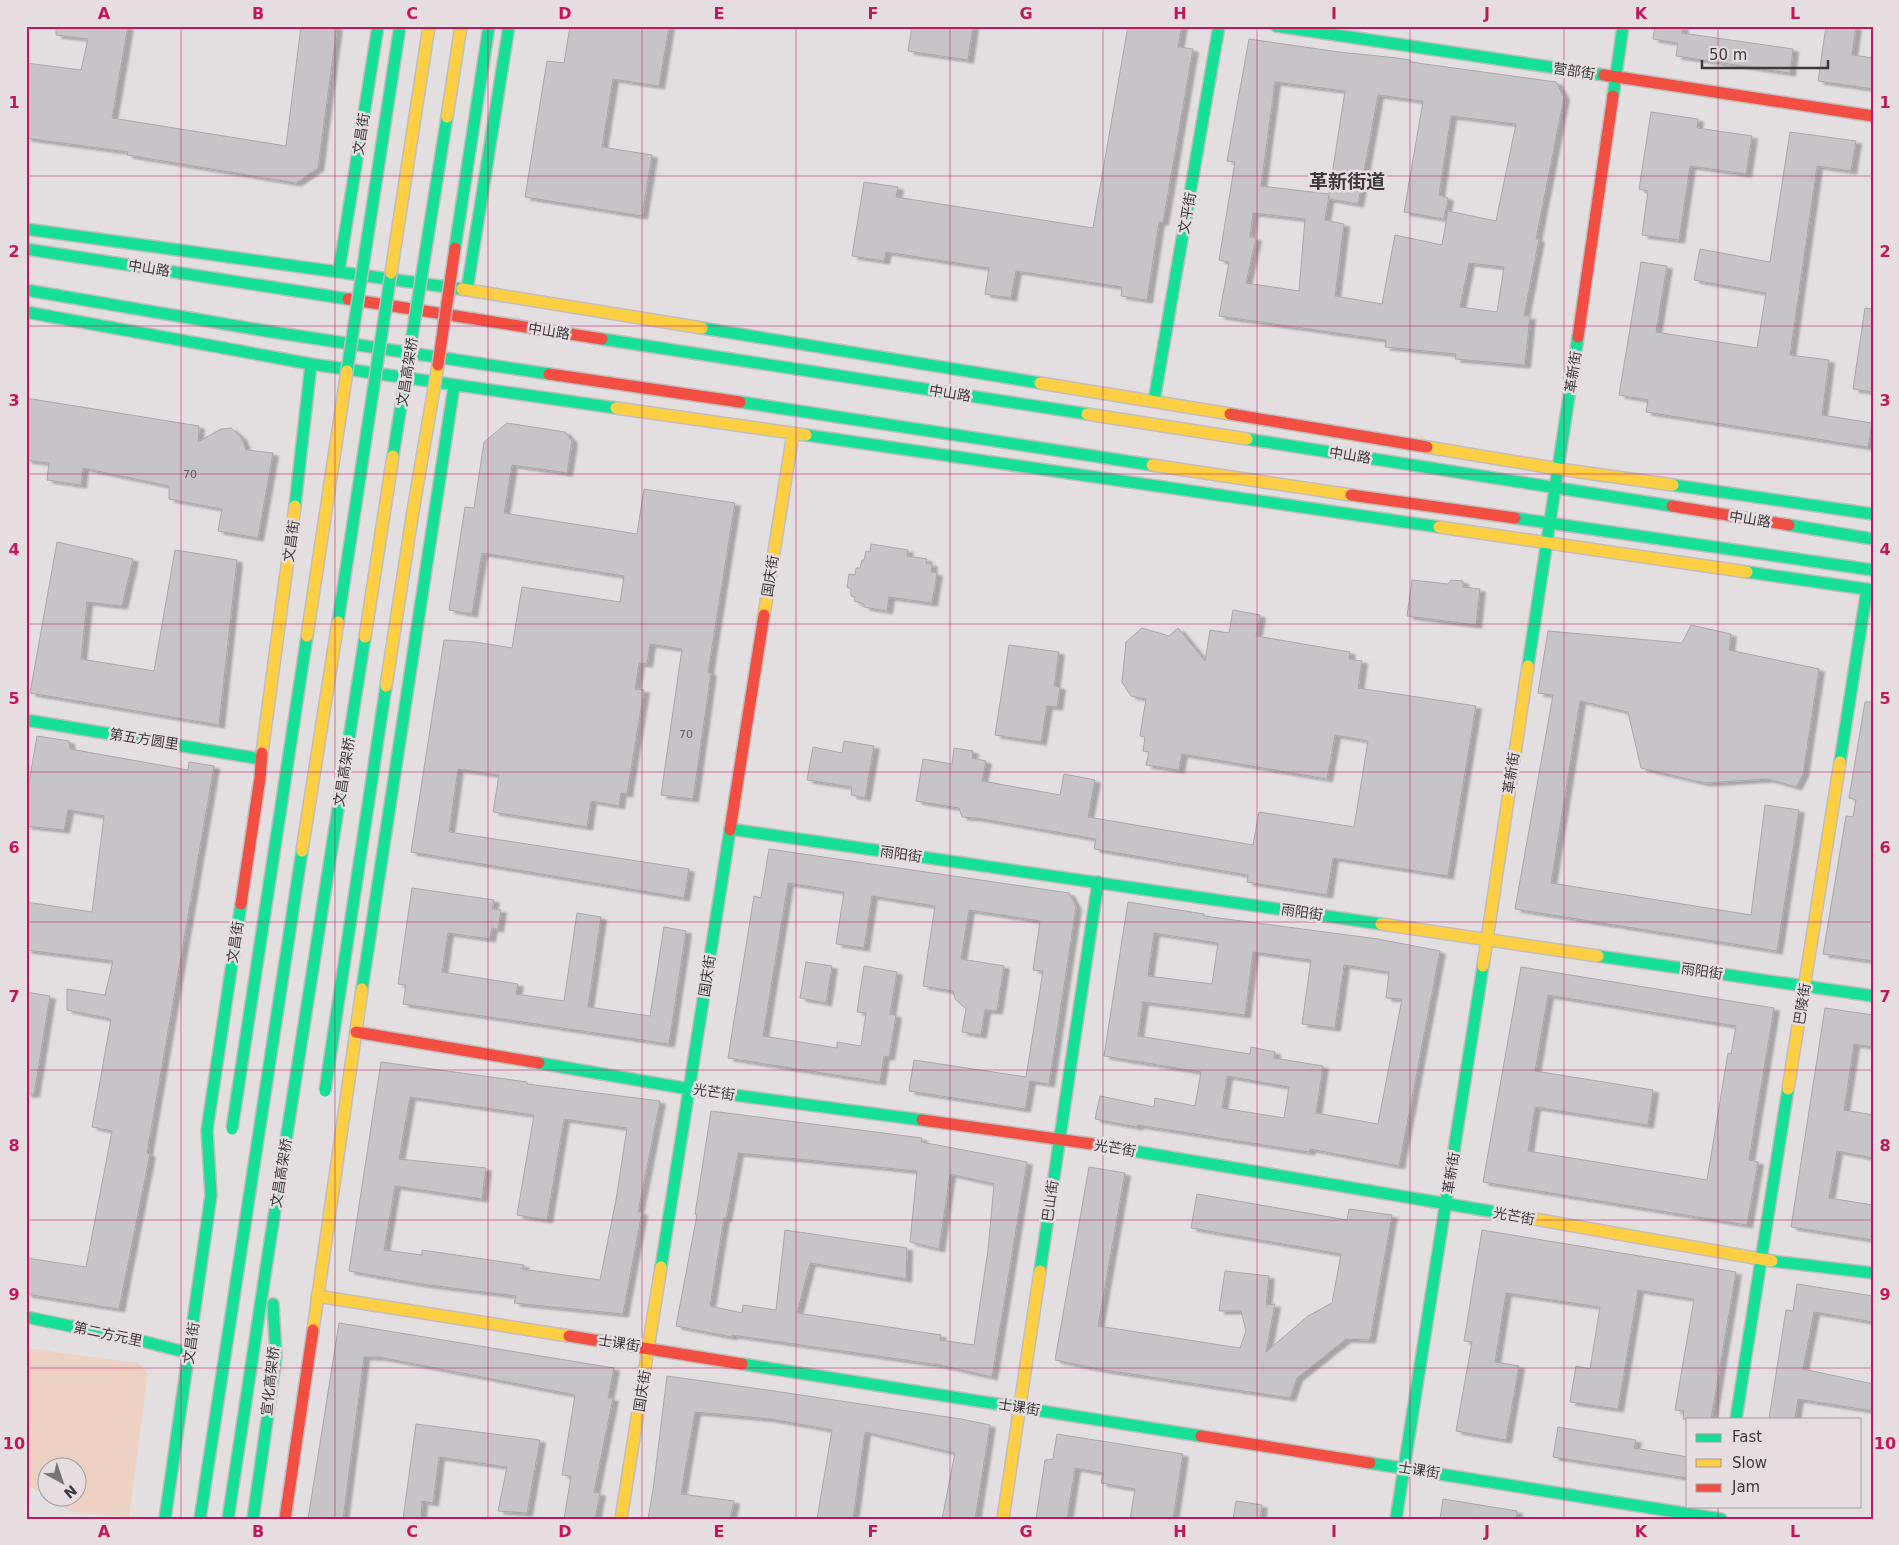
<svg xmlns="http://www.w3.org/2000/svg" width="1899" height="1545" font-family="'DejaVu Sans','Noto Sans SC',sans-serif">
<defs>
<filter id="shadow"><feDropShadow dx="5.5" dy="3" stdDeviation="1" flood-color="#0004"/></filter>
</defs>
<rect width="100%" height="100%" fill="#e3dfe1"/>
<path fill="#edd2c3" d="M26 1348 138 1363 148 1374 129 1517 71 1512 48 1498H78V1468H48L47 1497 26 1484Z"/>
<path fill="#c6c4c6" stroke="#a9a6a8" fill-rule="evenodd" filter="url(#shadow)" d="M56 26H128L112 118 286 146 301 26H337L318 168 296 183 127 155 128 152 26 138V63L81 70 88 39 56 35Z
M570 26H669L659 86 613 79 602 147 652 155 642 216 525 197 547 61 564 63Z
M912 26H973L968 60 908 51Z
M1128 26H1182L1178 47 1193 49 1163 222H1159L1147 300 1121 296 1122 287 1016 271 1011 298 985 294 989 268 886 252 884 261 852 256 864 182 898 187 896 197 1093 228Z
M1655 26H1683L1682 33 1793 49 1790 73 1676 56 1678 43 1653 39Z
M1826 26H1856L1852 55 1873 58V89L1818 81Z
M1249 39 1339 52 1388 57 1411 60 1410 62 1556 82 1564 97 1536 239H1539L1524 316H1530L1525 365 1455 359 1456 354 1385 347 1386 340 1219 316 1229 262 1219 260 1235 162 1227 161ZM1275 82 1345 91 1329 194 1261 186ZM1378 95 1423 101 1404 212 1444 219 1448 198 1439 195 1451 116 1516 124 1496 221 1448 211 1442 245 1395 235 1382 304 1335 296 1344 224 1325 220 1329 195V199L1358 204ZM1253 213 1305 219 1299 291 1246 283 1256 238 1250 237ZM1469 263 1504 267 1497 312 1460 307Z
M1651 112 1698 119 1697 128 1752 136 1746 174 1690 166 1679 240 1642 235 1648 191 1639 189Z
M1790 132 1856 141 1851 171 1817 166 1790 355 1829 360 1822 415 1872 423 1868 447 1646 412 1648 400 1619 395 1641 262 1667 266 1656 332 1757 348 1766 293 1694 280 1700 249 1770 262Z
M1865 308 1873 309V392L1853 389Z
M26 398 199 426 198 442 221 429 231 428 241 437 246 450 273 453 258 538 218 531 222 509 169 499V486L83 468 81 485 47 480 49 463 26 460Z
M507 423 565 432 572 441 567 473 512 465 504 513 637 534 644 489 735 503 708 672 711 673 693 799 661 795 682 649 650 644 647 664 639 663 635 689 644 690 627 794 621 793 619 806 591 801 587 827 493 812 499 775 458 769 449 832 689 869 684 898 411 852 444 640 475 642 512 648 522 587 620 602 624 576 482 553 472 614 449 610 465 507 474 508 484 442Z
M57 542 133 559 122 606 87 602 81 659 154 671 175 550 237 560 219 725 30 693Z
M871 544 908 550 907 556 927 559 926 563 932 564 931 572 937 573 932 603 889 597 887 611 864 607V604L854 601 855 597 851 596V589L847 587 849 574 855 575 856 568H860L862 560H864L866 551 870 552Z
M1412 580 1448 584 1451 580 1463 581V587L1480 589 1476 625 1407 616Z
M1233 610 1260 615 1256 636 1350 652 1349 659 1362 661 1358 688 1476 706 1448 876 1333 858 1327 895 1247 882 1248 875 1094 849 1096 839 977 818 962 817 959 808 916 801 923 759 952 764 954 748 973 751 972 758 986 761 982 781 1060 795 1064 774 1095 780 1088 817 1253 845 1259 812 1354 827 1368 741 1335 735 1327 779 1182 754 1179 770 1146 765 1149 752 1143 751 1145 737 1140 736 1146 699 1131 696 1122 682 1126 642 1142 628 1169 636 1178 628 1205 661 1210 630 1229 633Z
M1691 625 1731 634 1729 650 1819 669 1803 774 1796 787 1768 779 1705 783 1641 768 1628 712 1580 701 1551 883 1751 915 1765 805 1799 810 1777 951 1515 909 1553 695 1538 693 1548 631 1682 643Z
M1009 645 1059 652 1054 686 1060 687 1057 707 1047 706 1041 742 995 735Z
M1865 702H1873V961L1823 954 1846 816 1853 817 1856 800 1849 798Z
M37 736 69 741 70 749 188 770 189 762 214 766 147 1153 150 1154 119 1309 26 1294V1258L86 1267 112 1131 92 1127 111 1019 67 1010V989L105 995 113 961 26 950V902L92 912 104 816 68 810 64 830 26 826V800Z
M844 741 874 746 865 798 851 795 852 787 807 780 813 747 842 753Z
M769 849 1069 893 1076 907 1049 1084 1030 1081 1025 1109 909 1091 914 1060 1026 1077 1043 971 1033 970 1040 921 969 910 961 959 1004 966 997 1011 985 1010 981 1035 962 1032 966 1009 955 999 953 991 923 986 935 906 872 896 864 948 836 944 844 892 788 883 763 1036 837 1048V1042L861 1046 866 1013 857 1012 864 966 897 972 890 1014 896 1015 889 1057 884 1056 880 1082 728 1058 754 896 761 898Z
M412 888 494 900 492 909 501 910 498 929 492 928 490 939 448 933 442 972 518 984 516 994 564 1001 577 913 601 917 588 1007 650 1016 664 927 686 931 669 1044 403 1004 406 985 398 984Z
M1128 902 1204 914V916L1378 939 1440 951 1399 1166 1310 1149 1309 1152 1138 1125 1137 1127 1095 1119 1100 1096 1154 1107 1155 1098 1195 1106 1201 1072 1104 1056ZM1154 933 1218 943 1212 984 1148 976ZM1253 952 1311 960 1302 1024 1335 1028 1344 965 1389 972 1386 998 1402 999 1378 1124 1316 1113 1323 1066 1274 1058 1275 1052 1251 1047 1250 1054 1138 1036 1143 1002 1245 1015ZM1227 1076 1289 1087 1284 1118 1222 1108Z
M806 962 832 966 826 1003 800 998Z
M1521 967 1774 1008 1749 1160 1758 1162 1747 1225 1483 1182ZM1548 995 1736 1026 1731 1054 1728 1053 1707 1180 1528 1151 1535 1107 1648 1125 1653 1090 1535 1071Z
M26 992 50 996 34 1094H26Z
M1825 1008 1873 1015V1047L1854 1044 1844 1110 1873 1115V1158L1837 1151 1829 1198 1873 1205V1240L1791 1227Z
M381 1062 527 1082V1084L660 1101 638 1212H642L623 1314 514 1303 516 1296 421 1284 349 1271ZM410 1097 534 1115 517 1215 547 1220 564 1119 627 1128 616 1200 600 1280 522 1269 524 1265 422 1250V1255L384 1250 395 1186 482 1199 486 1168 399 1159Z
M711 1111 922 1138 921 1142 1027 1162 992 1377 940 1365 732 1335V1337L676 1326 697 1215 695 1214ZM738 1153 917 1171 910 1242 939 1249 950 1174 994 1184 988 1250 974 1345 940 1340 941 1335 797 1313 810 1263 906 1279 907 1248 785 1230 776 1310 743 1305 742 1313 710 1306 724 1218 726 1219Z
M1089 1167 1125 1173 1098 1326 1240 1348 1246 1331 1241 1311H1219L1225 1271 1269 1276 1266 1305 1275 1304 1266 1352 1308 1316 1332 1303 1341 1254 1191 1228 1197 1194 1347 1220 1349 1209 1392 1215 1370 1340 1346 1339 1297 1378 1290 1398 1104 1370 1055 1360Z
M1482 1230 1736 1272 1711 1419H1683L1684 1411 1675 1410 1694 1299 1638 1290 1618 1409 1570 1402 1576 1366 1590 1369 1600 1307 1506 1293 1495 1362 1519 1366 1506 1440 1456 1431 1472 1342 1464 1341Z
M1797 1284 1873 1296V1322L1814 1312 1803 1369 1873 1384V1411L1798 1399 1795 1419H1769L1786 1310 1793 1311Z
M339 1323 614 1368 608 1398H613L594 1492 600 1493 595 1519H564L571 1476 562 1475 575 1395 379 1357H364L343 1519H308Z
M667 1376 774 1391 961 1419 990 1425 975 1519H942L955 1453 865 1432 853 1519H817L832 1430 771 1419 695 1412 681 1494 734 1501 730 1519H648L653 1490Z
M416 1424 540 1440 527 1513 498 1511 507 1467 439 1457 433 1503 422 1501 421 1519H403Z
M1558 1427 1636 1440 1634 1448 1688 1457V1478L1553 1457Z
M1057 1434 1183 1454 1173 1519H1130L1135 1489 1101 1483 1103 1473 1075 1468 1067 1519H1036L1045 1460 1053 1459Z
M1443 1499 1517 1511 1516 1519H1440Z
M1236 1501 1262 1505 1260 1519H1233Z"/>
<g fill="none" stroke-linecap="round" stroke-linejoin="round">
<defs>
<path id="fast" d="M1276 26 1604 75
M1613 96 1623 26
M26 229 462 289
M26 249 348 299
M339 271 378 26
M26 290 266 331 549 374
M467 290 509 26
M26 312 311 364 616 408
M702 328 1040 383
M602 339 1087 414
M1154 401 1219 26
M740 402 1152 465
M806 435 1439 527
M1247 439 1672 506
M1673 485 1873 514
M295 506 311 364
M1515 518 1873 570
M1789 525 1873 539
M1747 572 1873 590
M1528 666 1578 337
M26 720 261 759
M1840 762 1867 589
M730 829 1381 924
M1598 956 1873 996
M362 989 454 386
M539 1063 689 1089 922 1120
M1092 1144 1501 1213
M1772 1261 1873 1273
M661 1267 730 830
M1040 1271 1098 882
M26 1317 134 1339 189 1353
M742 1364 1201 1436
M1736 1419 1788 1089
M1370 1463 1721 1519
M165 1519 211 1195 207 1130 241 904
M228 1519 270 1242
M253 1519 276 1357 273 1304
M1396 1519 1483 966"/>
<path id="slow" d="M462 289 702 328
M1040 383 1230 414
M616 408 806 435
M1087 414 1247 439
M1427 447 1559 469 1673 485
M1152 465 1351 495
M1439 527 1747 572
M764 615 793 433
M262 753 295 506
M1381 924 1598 956
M1483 966 1528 666
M1788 1089 1840 762
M1501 1213 1772 1261
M317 1296 569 1336
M313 1330 362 989
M621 1519 661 1267
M1003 1519 1040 1271"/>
<path id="jam" d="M1604 75 1873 116
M348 299 602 339
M1578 337 1613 96
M549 374 740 402
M1230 414 1427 447
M1351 495 1515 518
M1672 506 1789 525
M730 830 764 615
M241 904 260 778 262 753
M356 1032 539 1063
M922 1120 1092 1144
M569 1336 742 1364
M1201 1436 1370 1463
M285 1519 313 1330"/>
</defs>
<use href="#fast" stroke="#c1bdbf" stroke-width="14"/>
<use href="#slow" stroke="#c1bdbf" stroke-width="14"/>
<use href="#jam" stroke="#c1bdbf" stroke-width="14"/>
<use href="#fast" stroke="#16e098" stroke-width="11"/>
<use href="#slow" stroke="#ffcf43" stroke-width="11"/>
<use href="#jam" stroke="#f24e42" stroke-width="11"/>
<defs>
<path id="fast-bridge" d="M455 248 489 26
M347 371 400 26
M393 456 447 117
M338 622 391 273
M325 1091 386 686
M232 1129 307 636
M270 1242 365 637
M200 1519 302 851"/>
<path id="slow-bridge" d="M447 117 461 26
M391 273 429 26
M307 636 347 371
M365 637 393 456
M386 686 413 511 438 365
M302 851 338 622"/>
<path id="jam-bridge" d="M438 365 455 248"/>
</defs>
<use href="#fast-bridge" stroke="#bfbdbf" stroke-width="14" stroke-linecap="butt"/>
<use href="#slow-bridge" stroke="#bfbdbf" stroke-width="14" stroke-linecap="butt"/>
<use href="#jam-bridge" stroke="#bfbdbf" stroke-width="14" stroke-linecap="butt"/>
<use href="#fast-bridge" stroke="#16e098" stroke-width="11"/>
<use href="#slow-bridge" stroke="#ffcf43" stroke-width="11"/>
<use href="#jam-bridge" stroke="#f24e42" stroke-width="11"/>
</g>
<path fill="none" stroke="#c2185b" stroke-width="1" stroke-opacity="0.55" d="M181 26V1519M335 26V1519M488 26V1519M642 26V1519M796 26V1519M950 26V1519M1103 26V1519M1257 26V1519M1410 26V1519M1564 26V1519M1718 26V1419M26 176H1873M26 326H1873M26 474H1873M26 624H1873M26 772H1873M26 922H1873M26 1070H1873M26 1220H1873M26 1368H1873M1718 1506V1519"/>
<g text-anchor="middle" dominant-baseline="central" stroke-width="5" stroke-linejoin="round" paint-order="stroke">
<g font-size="11" fill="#5f5c5e">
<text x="190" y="474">70</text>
<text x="686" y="734">70</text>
</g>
<g font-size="14" fill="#3d393b" stroke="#e5dde0">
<text transform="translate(1574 71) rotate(9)">营部街</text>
<text transform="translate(361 134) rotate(-81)">文昌街</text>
<text transform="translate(1187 213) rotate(-80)">文平街</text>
<text transform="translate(149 268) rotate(9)">中山路</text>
<text transform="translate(549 331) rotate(9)">中山路</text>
<text transform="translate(407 372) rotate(-81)">文昌高架桥</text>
<text transform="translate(1573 372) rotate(-82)">革新街</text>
<text transform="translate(950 393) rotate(9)">中山路</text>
<text transform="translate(1350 455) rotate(9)">中山路</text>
<text transform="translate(1750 519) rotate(9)">中山路</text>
<text transform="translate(291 541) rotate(-82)">文昌街</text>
<text transform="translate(770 576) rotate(-81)">国庆街</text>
<text transform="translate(144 739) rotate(9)">第五方圆里</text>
<text transform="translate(344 772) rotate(-81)">文昌高架桥</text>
<text transform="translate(1511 773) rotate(-82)">革新街</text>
<text transform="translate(901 854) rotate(8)">雨阳街</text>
<text transform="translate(1302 912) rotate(8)">雨阳街</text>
<text transform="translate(235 942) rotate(-81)">文昌街</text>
<text transform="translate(1702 971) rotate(8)">雨阳街</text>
<text transform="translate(707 976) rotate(-81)">国庆街</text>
<text transform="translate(1802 1004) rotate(-81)">巴陵街</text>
<text transform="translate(714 1092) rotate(8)">光芒街</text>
<text transform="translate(1115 1148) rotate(9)">光芒街</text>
<text transform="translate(281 1173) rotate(-81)">文昌高架桥</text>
<text transform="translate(1451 1173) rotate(-81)">革新街</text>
<text transform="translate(1050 1201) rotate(-82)">巴山街</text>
<text transform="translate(1514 1216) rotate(10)">光芒街</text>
<text transform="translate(108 1334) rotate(12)">第二方元里</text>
<text transform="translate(191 1343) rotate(-82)">文昌街</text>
<text transform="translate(619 1343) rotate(9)">士课街</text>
<text transform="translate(270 1381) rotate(-84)">宣化高架桥</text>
<text transform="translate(642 1391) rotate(-81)">国庆街</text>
<text transform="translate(1019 1407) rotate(9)">士课街</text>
<text transform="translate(1419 1470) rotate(9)">士课街</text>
</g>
<g font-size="19" font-weight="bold" fill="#3d393b" stroke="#e5dde0">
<text x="1347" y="181">革新街道</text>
</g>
</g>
<rect width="1899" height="1545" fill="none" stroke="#e5dde0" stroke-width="55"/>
<rect x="1686" y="1418" width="175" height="90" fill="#e5dde0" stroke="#a29b9e"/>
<rect x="1696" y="1434" width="25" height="8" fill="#16e098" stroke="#a29b9e"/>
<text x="1732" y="1442" font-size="15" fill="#3d393b">Fast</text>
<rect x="1696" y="1459" width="25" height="8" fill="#ffcf43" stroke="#a29b9e"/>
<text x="1732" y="1468" font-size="15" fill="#3d393b">Slow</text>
<rect x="1696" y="1484" width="25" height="8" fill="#f24e42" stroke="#a29b9e"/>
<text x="1732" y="1492" font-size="15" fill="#3d393b">Jam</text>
<g transform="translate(62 1482) rotate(140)"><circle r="24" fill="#e5dde0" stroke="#a29b9e"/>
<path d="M0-4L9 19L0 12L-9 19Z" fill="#777375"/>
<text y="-8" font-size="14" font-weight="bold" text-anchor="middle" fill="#3d393b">N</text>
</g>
<path d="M1702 60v8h126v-8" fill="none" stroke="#3d393b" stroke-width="2.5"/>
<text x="1709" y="60" font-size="15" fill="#3d393b" stroke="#e5dde0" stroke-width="4" paint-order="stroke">50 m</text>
<rect x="28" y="28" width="1844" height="1490" fill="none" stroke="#c2185b" stroke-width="2"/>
<g font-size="16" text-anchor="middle" font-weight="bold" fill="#c2185b">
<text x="104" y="19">A</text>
<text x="258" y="19">B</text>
<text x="412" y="19">C</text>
<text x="565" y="19">D</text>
<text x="719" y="19">E</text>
<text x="873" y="19">F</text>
<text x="1026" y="19">G</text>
<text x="1180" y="19">H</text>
<text x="1334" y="19">I</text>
<text x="1487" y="19">J</text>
<text x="1641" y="19">K</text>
<text x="1795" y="19">L</text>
<text x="14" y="108">1</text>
<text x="1885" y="108">1</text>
<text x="14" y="257">2</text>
<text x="1885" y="257">2</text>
<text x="14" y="406">3</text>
<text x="1885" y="406">3</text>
<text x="14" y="555">4</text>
<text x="1885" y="555">4</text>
<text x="14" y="704">5</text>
<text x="1885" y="704">5</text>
<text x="14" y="853">6</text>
<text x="1885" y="853">6</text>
<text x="14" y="1002">7</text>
<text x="1885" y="1002">7</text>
<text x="14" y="1151">8</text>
<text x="1885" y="1151">8</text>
<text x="14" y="1300">9</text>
<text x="1885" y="1300">9</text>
<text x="14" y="1449">10</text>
<text x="1885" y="1449">10</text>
<text x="104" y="1537">A</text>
<text x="258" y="1537">B</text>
<text x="412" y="1537">C</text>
<text x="565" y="1537">D</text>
<text x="719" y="1537">E</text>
<text x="873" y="1537">F</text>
<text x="1026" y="1537">G</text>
<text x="1180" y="1537">H</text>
<text x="1334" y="1537">I</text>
<text x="1487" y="1537">J</text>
<text x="1641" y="1537">K</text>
<text x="1795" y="1537">L</text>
</g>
</svg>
